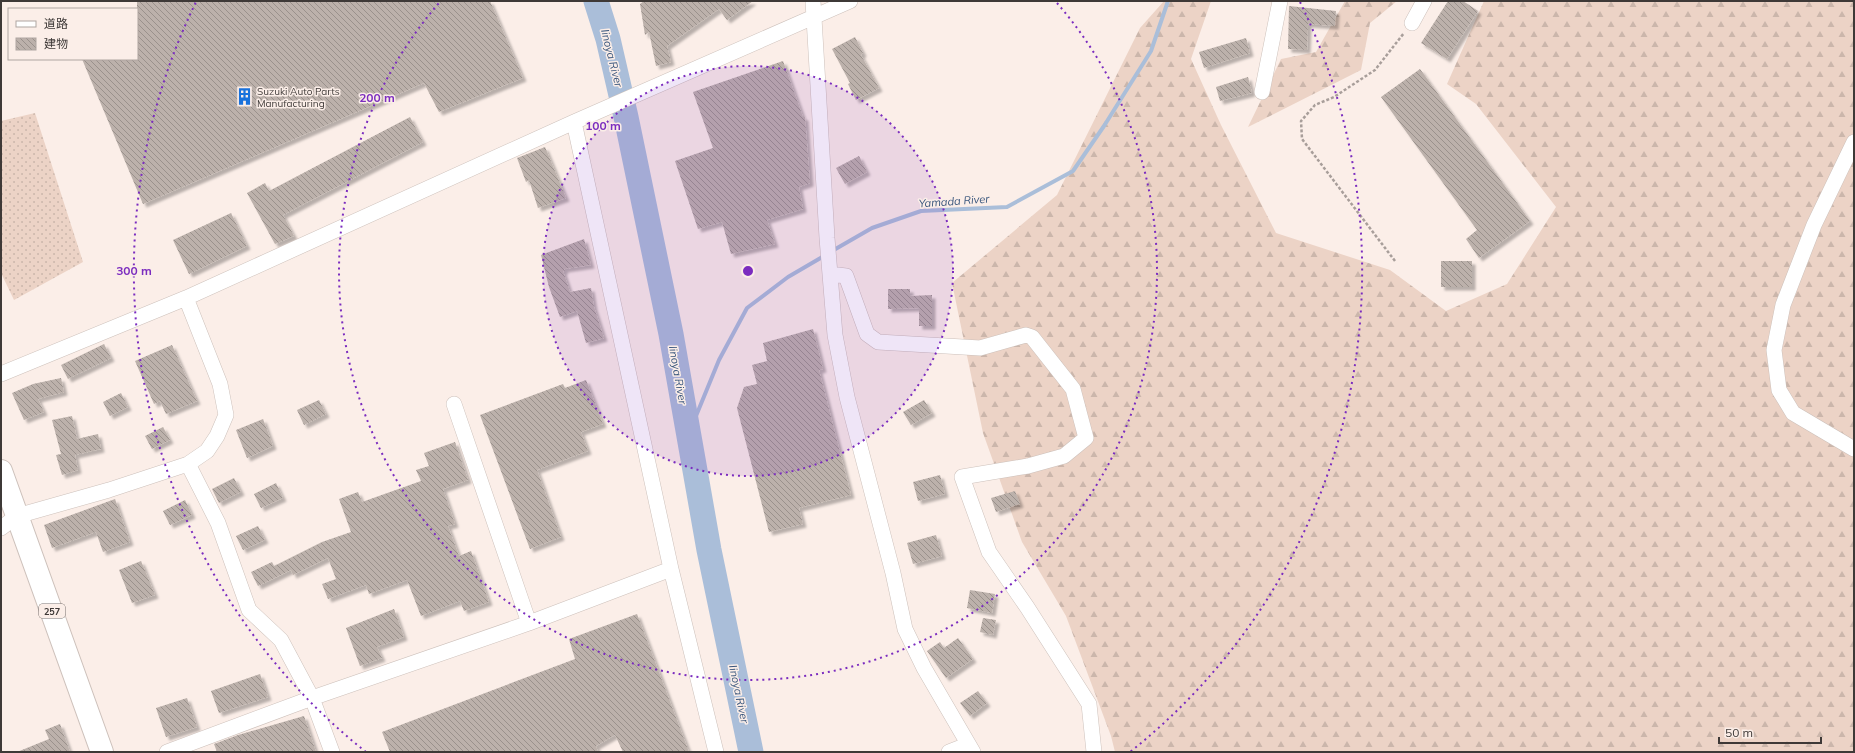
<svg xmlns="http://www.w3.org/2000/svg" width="1855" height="753" font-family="Mulish,'Noto Sans JP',sans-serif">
<defs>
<pattern id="grass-dots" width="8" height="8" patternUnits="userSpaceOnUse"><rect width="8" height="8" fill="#ecd3c6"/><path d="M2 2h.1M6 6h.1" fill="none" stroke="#cbb6ab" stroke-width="1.8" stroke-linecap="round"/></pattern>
<pattern id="forest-firs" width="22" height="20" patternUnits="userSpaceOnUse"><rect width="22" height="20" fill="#ecd3c6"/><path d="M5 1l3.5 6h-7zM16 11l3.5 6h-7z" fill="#cbb6ab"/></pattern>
<pattern id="building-back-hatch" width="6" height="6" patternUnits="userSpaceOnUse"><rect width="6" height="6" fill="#bcb1ab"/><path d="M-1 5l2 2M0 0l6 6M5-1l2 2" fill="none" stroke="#9a918c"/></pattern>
<filter id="shadow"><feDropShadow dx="3.5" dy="3.5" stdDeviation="1" flood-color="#0004"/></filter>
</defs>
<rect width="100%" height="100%" fill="#fbeee8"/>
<path fill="url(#grass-dots)" d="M35 113 83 262 14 300 1 273V121Z"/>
<path fill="url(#forest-firs)" d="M1164 1H1211L1191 59 1221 125 1276 233 1390 270 1446 311 1507 284 1556 207 1476 104 1447 84 1484 1H1854L1853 752H1115L1111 736 1066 616 1022 542 983 433 952 283 1057 195 1140 28Z
M1345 1H1397L1370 23 1361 70 1248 127 1281 59 1316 52Z"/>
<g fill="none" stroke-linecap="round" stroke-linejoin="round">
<path stroke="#aabed9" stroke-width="4" d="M832 251 872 228 921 211 1007 207 1073 171 1104 126 1151 51 1168 1
M689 433 719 360 747 308 788 277 824 256"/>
<path stroke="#aabed9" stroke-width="25" d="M596 1 608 39 626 117 671 334 709 550 751 752"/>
</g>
<path fill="url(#building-back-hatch)" filter="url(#shadow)" d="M137 1H490L523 78 439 112 424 83 143 204 82 59H137Z
M644 1H753L727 20 719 9 667 46 671 62 656 66 649 32 645 35 640 4Z
M1448 1H1463L1478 11 1447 59 1421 43Z
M1289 6 1336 11 1335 26 1308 24 1307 50 1288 49Z
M855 37 863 53 861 55 879 88 856 100 848 84 850 83 832 49Z
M1246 38 1250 53 1204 68 1199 52Z
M783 61 803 117H805L810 183 799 187 803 209 767 220 775 244 731 254 722 222 698 229 675 161 713 148 693 92Z
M1420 69 1530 221 1479 258 1466 239 1477 230 1381 97Z
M1248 77 1252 93 1220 101 1216 87Z
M410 117 423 142 283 215 294 236 275 244 247 193 265 183 269 191Z
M545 147 566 198 538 208 529 180 526 182 517 158Z
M859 156 867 172 845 184 836 168Z
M231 213 247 246 189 274 173 240Z
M584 239 591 265 564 269 565 271H563L570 292 591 288 594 307 604 338 586 343 577 311 560 317 549 287 541 255Z
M1441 261H1472V287H1441Z
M888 289H910V296L932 295V326H919V308L888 309Z
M813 329 823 369 819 370 851 495 799 508 803 524 769 532 737 408 744 387 757 384 752 365 767 361 763 343Z
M104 344 111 358 68 379 61 365Z
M172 345 197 401 166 414 160 401 154 404 135 361Z
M61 378 64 392 38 399 44 412 24 420 12 393 33 384Z
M586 380 603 424 581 432 588 451 537 470 561 537 530 549 480 415 563 384 565 388Z
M121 393 128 407 110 416 103 402Z
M319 400 326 414 304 425 297 410Z
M924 400 932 413 911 425 903 412Z
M72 416 77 439 98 434 101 449 75 455 78 470 62 475 56 455 61 454 52 420Z
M263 419 273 446 247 458 236 430Z
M163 427 170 440 152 449 145 436Z
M455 442 468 480 443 489 455 524 448 526 459 556 471 551 489 602 464 611 460 601 421 616 407 580 369 594 366 585 328 599 322 584 336 579 328 558 293 575 291 570 258 586 251 572 272 562 274 566 322 542 351 532 339 499 358 492 362 502 421 481 416 470 429 466 424 453Z
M940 475 945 494 918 501 913 482Z
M234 478 241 492 219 503 212 489Z
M276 483 283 498 261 508 254 494Z
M1015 491 1020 504 996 512 991 498Z
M115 499 130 542 103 552 96 532 52 548 44 525Z
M185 500 192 515 170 525 163 511Z
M258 526 265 540 243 550 236 536Z
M936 535 942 556 913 564 907 543Z
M141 561 155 595 132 603 119 570Z
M970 590 995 594 992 613 967 608Z
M394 609 404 637 377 647 382 658 360 666 346 628Z
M637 614 689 752H623L615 735 596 746 598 752H390L382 732 575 659 569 639Z
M983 618 996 620 993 635 980 632Z
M958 638 973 659 946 678 927 651 940 642 944 648Z
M260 674 268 697 219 713 211 691Z
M978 691 987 703 970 716 960 703Z
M187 698 197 727 166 737 156 708Z
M304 716 316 752H217L214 744 238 735Z
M60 724 70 752H17L49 739 45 730Z"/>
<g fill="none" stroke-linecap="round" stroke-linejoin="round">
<defs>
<path id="minor" d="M813 1 827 238 835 335 847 397 893 573 905 629 924 668 973 752
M1412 23 1424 1
M1262 92 1280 1
M574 122 671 569 716 752
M1854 142 1814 225 1783 305 1774 350 1779 390 1793 413 1854 449
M830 274 846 276 867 334 878 342 980 348 1026 335 1032 337 1073 389 1086 438 1064 456 1028 466 962 477 989 552 1027 607 1089 704 1094 752
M186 298 220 384 226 415 217 436 207 451 188 464 218 523 249 610 281 640 312 698 332 752
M1 374 186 298 574 122 850 1
M454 404 529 623
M1 528 17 516 109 490 188 464
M167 752 312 698 529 623 671 569
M949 752 967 745"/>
<path id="highway" d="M1 471 102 752"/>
</defs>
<use href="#minor" stroke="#cdc1bb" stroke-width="16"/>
<use href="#highway" stroke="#cdc1bb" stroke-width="24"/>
<path stroke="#a89e9a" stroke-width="2.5" stroke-dasharray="3 2" stroke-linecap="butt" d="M1395 261 1302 139 1301 121 1315 105 1334 97 1375 70 1404 33"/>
<use href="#minor" stroke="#fff" stroke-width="15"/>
<use href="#highway" stroke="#fff" stroke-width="22"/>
</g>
<circle cx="748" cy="271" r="205" fill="#7b2cbf" fill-opacity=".12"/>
<g fill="none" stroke="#7b2cbf" stroke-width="2" stroke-dasharray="2 4">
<circle cx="748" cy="271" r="205"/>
<path d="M1057 3A409 409 0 1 1 439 3"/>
<path d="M366 752A614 614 0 0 1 196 2M1300 2A614 614 0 0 1 1130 752"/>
</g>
<defs>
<symbol id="building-bare" viewBox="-9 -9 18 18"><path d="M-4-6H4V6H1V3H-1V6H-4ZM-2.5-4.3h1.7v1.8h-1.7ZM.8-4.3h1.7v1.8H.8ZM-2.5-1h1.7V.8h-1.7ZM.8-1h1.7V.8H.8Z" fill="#1a72dc" stroke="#fbeee8" stroke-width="2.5" paint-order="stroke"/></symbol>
</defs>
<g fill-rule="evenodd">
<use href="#building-bare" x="232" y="84" width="25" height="25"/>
</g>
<g text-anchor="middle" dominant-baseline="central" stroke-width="3" stroke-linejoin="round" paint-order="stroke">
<rect fill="#fbeee8" stroke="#776f6c" stroke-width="1" x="39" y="604" width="26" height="14" rx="3"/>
<g font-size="9" font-weight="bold" fill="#3e3937">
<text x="52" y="611">257</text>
</g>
<g font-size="10" fill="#3e3937" stroke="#fbeee8" text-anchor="start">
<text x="257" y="91">Suzuki Auto Parts<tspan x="257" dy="12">Manufacturing</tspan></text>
</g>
<g font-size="11" font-style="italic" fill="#38557c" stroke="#fbeee8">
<text transform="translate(612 58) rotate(76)">Iinoya River</text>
<text transform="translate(954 201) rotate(-4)">Yamada River</text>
<text transform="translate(678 375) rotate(80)">Iinoya River</text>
<text transform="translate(739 694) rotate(78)">Iinoya River</text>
</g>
</g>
<circle cx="748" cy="271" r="6" fill="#7b2cbf" stroke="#fbeee8" stroke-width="2"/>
<g font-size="12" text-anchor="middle" font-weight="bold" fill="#7b2cbf" stroke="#fbeee8" stroke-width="3" stroke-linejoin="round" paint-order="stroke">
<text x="377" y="102">200 m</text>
<text x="603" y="130">100 m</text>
<text x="134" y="275">300 m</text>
</g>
<rect width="1855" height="753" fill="none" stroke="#3e3937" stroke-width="4"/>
<rect x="8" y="8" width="130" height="52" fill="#fbeee8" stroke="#afa6a1"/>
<rect x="16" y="21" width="20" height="6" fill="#ffffff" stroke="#afa6a1"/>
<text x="44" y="28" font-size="12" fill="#3e3937">道路</text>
<rect x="16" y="38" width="20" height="12" fill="url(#building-back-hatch)" stroke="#afa6a1"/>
<text x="44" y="48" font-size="12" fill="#3e3937">建物</text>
<path d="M1719 737v6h102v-6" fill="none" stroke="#3e3937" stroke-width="2"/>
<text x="1725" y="737" font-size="12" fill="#3e3937" stroke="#fbeee8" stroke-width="3" paint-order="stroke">50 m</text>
</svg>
